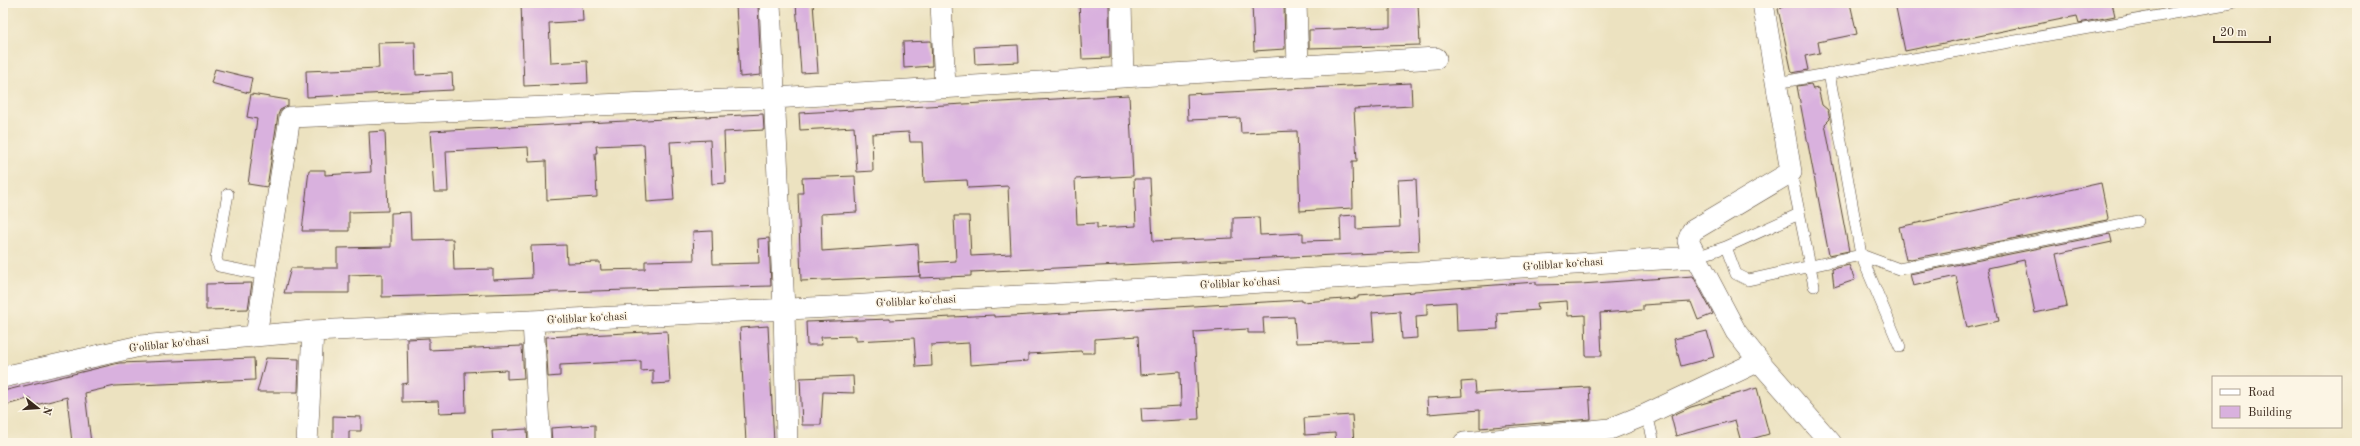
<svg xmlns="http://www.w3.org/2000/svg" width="2360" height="446" font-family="'Old Standard TT',serif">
<rect width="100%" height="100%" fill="#fcf5e5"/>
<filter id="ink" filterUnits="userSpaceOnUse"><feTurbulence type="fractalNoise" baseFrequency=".025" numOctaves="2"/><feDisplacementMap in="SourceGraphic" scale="8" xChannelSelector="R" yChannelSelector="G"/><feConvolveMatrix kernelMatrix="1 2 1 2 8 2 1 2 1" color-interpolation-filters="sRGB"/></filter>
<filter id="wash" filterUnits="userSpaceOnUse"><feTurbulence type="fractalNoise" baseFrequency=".012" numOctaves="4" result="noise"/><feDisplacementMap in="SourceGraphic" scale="16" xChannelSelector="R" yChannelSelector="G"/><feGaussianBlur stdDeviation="0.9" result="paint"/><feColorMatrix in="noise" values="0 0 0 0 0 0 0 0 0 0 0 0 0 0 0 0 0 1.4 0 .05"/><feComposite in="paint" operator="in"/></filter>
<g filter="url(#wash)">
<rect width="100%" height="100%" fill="#ece2c0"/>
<g id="blocks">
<path fill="#d9b1de" d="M521 3H582L583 21 549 23 551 63 587 61 588 83 524 86Z
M796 3H813L818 72 801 73Z
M1079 3H1109L1110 58 1082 59Z
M1252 3H1284L1285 49 1254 51Z
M1390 3H1418L1420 45 1309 48V30L1390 27Z
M1781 3H1850L1857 34 1818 42 1820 53 1805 56 1808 70 1792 73 1778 9 1782 8Z
M1895 3H2112L2115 16 2079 23 2077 16 1905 51Z
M758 4 761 75 740 77 736 5Z
M931 41 932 66 904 68 903 42Z
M415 42 416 75 452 73 453 90 307 97 306 71 379 68 378 43Z
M1018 45 1019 62 975 64 974 47Z
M215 69 252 78 249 93 211 83Z
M1411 83 1412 106 1354 109 1357 161H1352L1353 208 1300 211 1297 131 1241 133 1240 118 1188 120 1187 94Z
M1811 84 1813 89 1818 88 1822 105 1828 110 1830 119 1825 124 1849 251 1829 255 1797 86Z
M251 94 288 100V106L280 110 278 115 267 187 248 184 257 119 247 117Z
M1129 95 1133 176 1075 179 1077 224 1097 223V228L1136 226 1134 179H1150L1153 241 1233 238V218L1259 217 1260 235 1303 233V241L1341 240 1340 216 1356 215V229L1400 227 1398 180 1416 179 1419 251 971 272V276L920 278 919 263 956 261 954 216H969L971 256 1011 254 1008 186 968 188 967 180 924 182 922 142H910L909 132 872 134 873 171 857 172 854 127 800 130 799 113Z
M763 114 764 130 724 132 726 183 712 184 710 140 670 142 674 200 647 202 644 144 596 146 597 153H595L597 197 547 200 546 161 529 162 528 147 446 151 448 192H434L430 131Z
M385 131 388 211 349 212V231H302L309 170H325V175L371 172 369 132Z
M855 176 857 212 821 214 822 251 918 244 920 276 801 281 798 193H803L802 178Z
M2101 183 2108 218 2107 220 1906 260 1899 227Z
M410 212 411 240 453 239 454 270 493 269V280L532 278 531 246 566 245 567 263 600 262 601 270 645 269V261L694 260 693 232 712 231 713 264 759 263 758 239 769 238 771 286 382 297V274L349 275V293H284L291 268H337V248L391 247V213Z
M2110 234 2112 242 2056 254 2067 306 2035 313 2024 260 1988 268 1999 321 1967 328 1956 276 1913 286 1910 274Z
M1849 265 1855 280 1834 287 1832 269Z
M1693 276 1713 314 1698 320 1691 302 1643 305V310L1600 313 1602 356H1586L1585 315 1568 316 1567 301 1537 303 1538 310 1497 313 1498 329 1457 331 1456 302 1427 304V315L1416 316 1417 338 1402 339 1400 311 1372 313 1374 341 1296 343 1294 317 1263 318 1264 333H1248V329L1194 332 1199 419 1142 422 1141 408 1181 406 1180 372 1140 375 1138 336 1095 339V353H1082L1081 351 1028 354V361L970 365 969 343 931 345 932 366 916 367 914 338 856 341V336L821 337 822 345H807L806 322 890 319V320L994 315V317L1302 300V302L1358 298V296L1414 292V291L1536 282V285L1581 284Z
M252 283 248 309 206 310V284Z
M768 326 774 443H746L740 328Z
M667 331 670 383 653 384V370L641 371V361L560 365V376L548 377 546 337Z
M1707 331 1714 357 1681 366 1674 339Z
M429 338V350L522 346 524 378 507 379V370L465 372 466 412 439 413 438 401 402 402V384L408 383 407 339Z
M254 358 255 380 115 386 85 393 91 443H72L67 397 32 406 31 398 3 406V391L119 363Z
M266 358 299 359 298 392H257Z
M853 376 854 393 823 392 821 425H802L800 378Z
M1475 381 1476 393 1589 387 1591 419 1480 428V410L1428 414 1427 398 1462 396 1461 382Z
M1757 388 1769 434 1741 442 1735 420 1676 436 1671 416 1691 407Z
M1352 415 1354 443H1336L1335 433 1305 435 1304 418Z
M333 416 361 417V431H349V443H333Z
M595 425V441L552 443 551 428Z
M527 429 528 443H493L492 431Z"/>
</g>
</g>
<g filter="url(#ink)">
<use href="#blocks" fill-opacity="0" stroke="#564636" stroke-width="1"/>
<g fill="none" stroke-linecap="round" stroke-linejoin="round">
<defs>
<path id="lane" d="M1829 73 1861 255 1900 347
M1776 83 2232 3
M1791 172 1814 286
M228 194 216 259 219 266 266 275
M1726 247 1736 274 1748 280 1861 255 1899 269 2138 221
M1696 257 1726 247 1799 214
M1647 414 1654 443"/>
<path id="street" d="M770 3 784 309 787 443
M941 3 945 87
M1121 3 1123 77
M1296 3 1298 66
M1763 3 1791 172 1692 231 1688 241 1736 332 1759 361 1831 443
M533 322 540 443
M256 336 290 117 774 98 1436 58
M3 377 140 346 313 331 830 307 1696 257
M307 443 313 331
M1464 443 1610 429 1647 414 1759 361"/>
</defs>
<use href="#lane" stroke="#564636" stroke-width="12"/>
<use href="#street" stroke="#564636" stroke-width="22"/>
<use href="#lane" stroke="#fff" stroke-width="11"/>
<use href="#street" stroke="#fff" stroke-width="21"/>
</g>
</g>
<g text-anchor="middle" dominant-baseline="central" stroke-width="3" stroke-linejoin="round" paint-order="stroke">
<g font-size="11" fill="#3b2a1e" stroke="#fcf5e5">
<text transform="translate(1563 265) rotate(-4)">Gʻoliblar koʻchasi</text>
<text transform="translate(1240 284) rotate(-3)">Gʻoliblar koʻchasi</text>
<text transform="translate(916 302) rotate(-3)">Gʻoliblar koʻchasi</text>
<text transform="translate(587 319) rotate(-3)">Gʻoliblar koʻchasi</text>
<text transform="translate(169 345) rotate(-6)">Gʻoliblar koʻchasi</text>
</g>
</g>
<rect width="2360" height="446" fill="none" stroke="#fcf5e5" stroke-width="16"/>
<rect x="2212" y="376" width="130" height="52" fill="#fcf5e5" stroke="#afa495"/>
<rect x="2220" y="389" width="20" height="6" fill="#ffffff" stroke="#afa495"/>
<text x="2248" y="396" font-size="12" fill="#3b2a1e">Road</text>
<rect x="2220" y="406" width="20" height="12" fill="#d9b1de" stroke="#afa495"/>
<text x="2248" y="416" font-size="12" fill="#3b2a1e">Building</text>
<g transform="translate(38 408) rotate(107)" stroke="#fcf5e5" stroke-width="3" paint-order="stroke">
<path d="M0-3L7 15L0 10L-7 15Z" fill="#3b2a1e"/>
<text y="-6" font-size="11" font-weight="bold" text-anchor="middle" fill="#3b2a1e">N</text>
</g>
<path d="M2214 36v6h56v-6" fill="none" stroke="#3b2a1e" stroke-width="2"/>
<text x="2220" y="36" font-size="12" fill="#3b2a1e" stroke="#fcf5e5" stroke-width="3" paint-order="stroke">20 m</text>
</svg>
